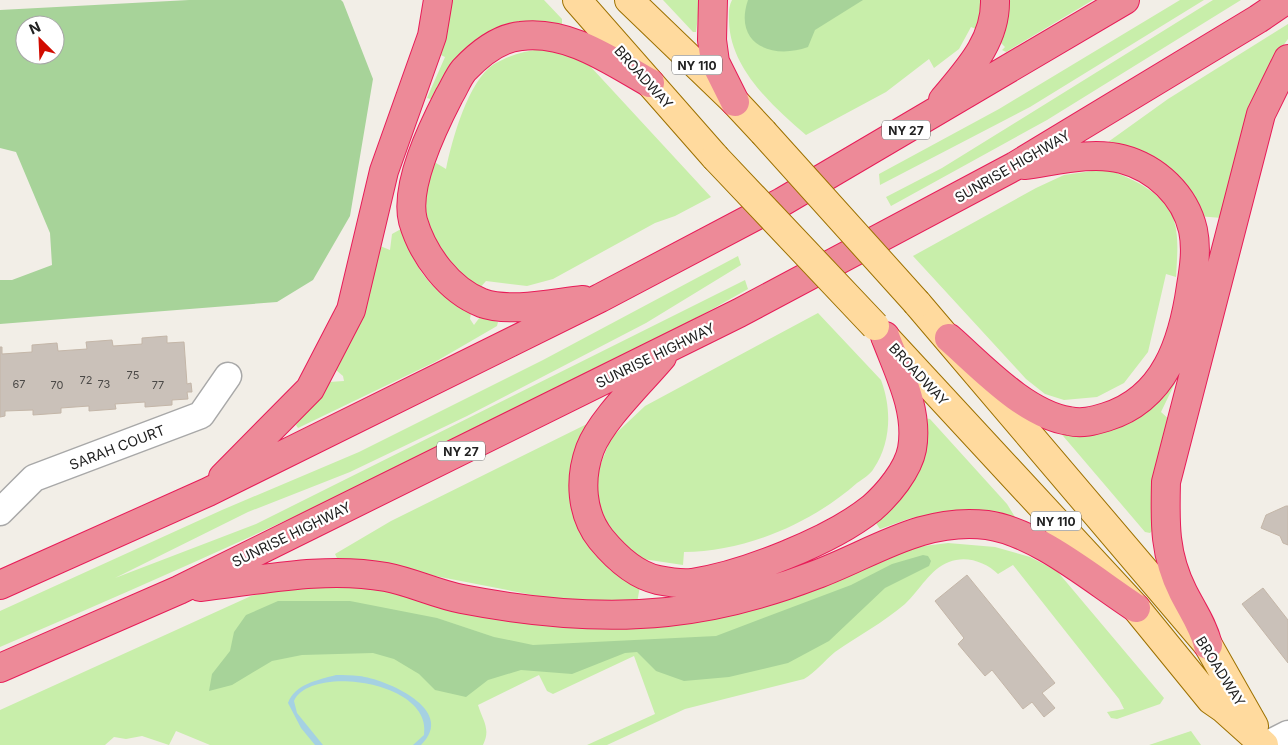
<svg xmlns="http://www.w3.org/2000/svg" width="1288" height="745" font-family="Inter,sans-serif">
<rect width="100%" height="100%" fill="#f2eee7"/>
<path fill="#c8eeaa" d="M449 0H544L562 19V24L530 22 499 29 434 100 427 98 445 57 434 52Z
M663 0H700L696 32H693Z
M732 0H985L981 31 971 27 959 49 934 68 929 59 886 92 806 135C773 106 731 70 729 22 729 14 728 8 732 0Z
M1006 0H1093L1006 52 1002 50 1005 47 1000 42Z
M1180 0H1204L1030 107 880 185 879 174 999 109Z
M1213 0H1241L1047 120 891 206 886 197 942 168Z
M1288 24V39L1274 58 1222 218 1197 216 1110 145 1108 142 1168 99Z
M542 49 572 57 590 66 711 197 675 216 655 223 553 279 527 286 486 281 478 290C466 278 451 266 439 253 418 226 425 191 431 160L446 169C452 140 468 81 494 64 510 55 524 51 542 49Z
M1106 169C1129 177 1161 191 1172 215 1180 234 1177 257 1176 277L1166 274 1148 352 1124 383 1097 397 1064 400 1045 394 1026 379 913 256 1036 188 1064 175Z
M401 229C417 273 430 290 471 313L470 319 474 325 480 317 498 322 497 326 435 362 298 428 296 425 329 382 344 381 343 376 336 370 343 355 375 244 390 250 392 234Z
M738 256 741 265 646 323 467 416 350 472 248 512 115 578 256 524 745 280 748 289C698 317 649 345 598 371 402 470 202 560 0 647V611L222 510 359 452 543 360Z
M818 313 881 380C892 409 891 443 874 468 871 474 863 479 857 483 812 523 745 552 684 552L683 565 643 559 615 537 599 510 596 476 611 438 645 406Z
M1173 379 1176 381 1161 412 1172 422 1154 529 1150 533 1145 532 1058 430Z
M924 418 930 419 1007 504 1015 517 1013 521 949 514 911 518 880 529 874 520Z
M595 420 572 479 574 517 592 547 610 570 640 586 637 603 569 602 373 564 338 560 335 554 391 521Z
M948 543 995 547 1030 557 1057 571 1164 698 1160 704 1117 719 1111 718 1107 712 1124 709 1119 699 1013 565 998 574C986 562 966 555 949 562 930 569 920 590 905 604 884 622 858 636 835 652 824 661 816 672 804 679L685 709 607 745H587L655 714 634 656 553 694 547 691 539 675 478 705C483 721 491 729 483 745H210L176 731 169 745 142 736 126 739 114 737 105 745H0V710L251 596 289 586 362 584 569 624 873 561 916 547Z
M1191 731 1201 745H1149Z"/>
<path fill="#a7d399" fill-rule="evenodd" d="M189 0H341L343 2 373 79 350 216 313 280 277 302 0 324V280H12L52 265 50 233 16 152 0 148V10ZM25 25H55V55H25Z
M748 0H863L815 30 808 47C772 60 733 44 748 0Z
M923 555 928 556 931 561 929 566 885 588 829 641 788 663 729 677 684 681 656 671 637 652 625 653 572 674 521 670 488 680 466 697 435 690 419 674 394 659 373 653 302 655 272 661 232 685 209 691 212 674 230 651 234 632 246 615 278 601H350L437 618 494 637 533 645 716 636 851 585 892 564Z"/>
<path fill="#a5d1e2" d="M336 675C344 675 352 675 359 676 386 679 458 710 421 745H413L424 735C433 681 310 664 294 701L297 713 323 745H315L301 728 288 703C295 684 318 680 336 675Z"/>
<path fill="#cac1b9" stroke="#c4b6a8" d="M167 336V343L184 342 187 384 191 383 192 392H187L188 399 172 400V405L145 407V402L115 404 116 409 89 411V406L61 408V413L33 415V410L5 411V416L0 417V347H2V354L32 352V345L57 343 58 351 87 349 86 342 112 340 113 346 142 344V338Z
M1286 506H1288V545L1283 543 1280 536 1261 528 1266 515Z
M967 575 1055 683 1042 693 1055 708 1044 717 1032 702 1023 709 992 670 985 676 958 644 964 638 935 601Z
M1263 588 1288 620V663L1242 604Z"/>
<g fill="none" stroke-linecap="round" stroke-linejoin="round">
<defs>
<path id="street" d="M0 512 34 478 201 415 228 376
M1266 745 1288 734"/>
<path id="primary" d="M577 0 715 157
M629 0 735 102 763 132
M917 303 1208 645 1254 726
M886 338 1136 608 1211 700 1224 709 1264 745"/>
<path id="highway" d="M713 0 712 40 715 62 735 102
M943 100C968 70 996 41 995 0
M583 300C554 303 510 313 482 303 449 290 423 255 413 221 404 186 433 127 449 96 454 88 458 77 464 70 479 54 498 38 521 36 568 30 611 61 650 83
M949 338C982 367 1025 414 1069 421 1082 424 1093 421 1106 417 1165 399 1183 342 1191 286 1194 268 1197 249 1193 230 1185 195 1156 168 1122 159 1092 151 1055 161 1024 165
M662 357C641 382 601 420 590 449 579 479 581 514 601 539 615 556 635 575 658 580 668 582 682 584 692 583 744 575 831 541 872 508 888 494 908 470 912 449 919 410 898 371 885 336
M223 477 310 389 351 310 384 171 432 36 438 0
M0 585 208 492 600 298 782 202 1125 0
M200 587C261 580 325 566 386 577 412 582 436 594 462 599 529 612 599 619 667 612 717 607 768 593 815 575 872 554 922 517 987 525 1037 532 1093 580 1136 608
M1208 645C1203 625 1192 610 1183 592 1164 554 1165 523 1166 482L1261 114 1288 59
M0 668 179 590 739 313 1015 166 1258 19 1286 0"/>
</defs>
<use href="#street" stroke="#a8a8a8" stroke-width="29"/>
<use href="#primary" stroke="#9d7100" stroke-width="30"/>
<use href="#highway" stroke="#e71c58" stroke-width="30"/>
<use href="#street" stroke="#fff" stroke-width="26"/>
<use href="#primary" stroke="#ffda9e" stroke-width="28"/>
<use href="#highway" stroke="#ed8a98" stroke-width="28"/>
<defs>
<path id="primary-bridge" d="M763 132 917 303
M715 157 875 326"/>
</defs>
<use href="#primary-bridge" stroke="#9d7100" stroke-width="30" stroke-linecap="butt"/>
<use href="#primary-bridge" stroke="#ffda9e" stroke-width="28"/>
</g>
<g text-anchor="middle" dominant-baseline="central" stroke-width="4.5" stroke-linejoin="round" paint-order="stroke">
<g font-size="11" fill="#4b4947">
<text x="133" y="375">75</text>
<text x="86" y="380">72</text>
<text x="19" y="384">67</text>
<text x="104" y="384">73</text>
<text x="57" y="385">70</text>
<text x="158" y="385">77</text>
</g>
<g fill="#fff" stroke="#646464" stroke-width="1">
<rect x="672" y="55.5" width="50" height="19" rx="4"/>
<rect x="882" y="120.5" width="48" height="19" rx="4"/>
<rect x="437" y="441.5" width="48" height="19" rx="4"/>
<rect x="1031" y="511.5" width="50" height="19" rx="4"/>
</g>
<g font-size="12" font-weight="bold" fill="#212121">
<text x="697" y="65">NY 110</text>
<text x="906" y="130">NY 27</text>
<text x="461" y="451">NY 27</text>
<text x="1056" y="521">NY 110</text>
</g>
<g font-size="14" fill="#212121" stroke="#fff">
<text transform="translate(644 77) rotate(48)">BROADWAY</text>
<text transform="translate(1012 166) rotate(-30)">SUNRISE HIGHWAY</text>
<text transform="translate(655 355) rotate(-26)">SUNRISE HIGHWAY</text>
<text transform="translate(919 374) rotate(47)">BROADWAY</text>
<text transform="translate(117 447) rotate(-21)">SARAH COURT</text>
<text transform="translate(291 534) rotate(-26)">SUNRISE HIGHWAY</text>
<text transform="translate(1221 671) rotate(58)">BROADWAY</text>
</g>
</g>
<g transform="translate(40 40) rotate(336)"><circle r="24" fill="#ffffff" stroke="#a6a6a6"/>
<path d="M0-4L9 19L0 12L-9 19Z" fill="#d10b00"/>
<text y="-8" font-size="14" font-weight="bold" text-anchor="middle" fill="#212121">N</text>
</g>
</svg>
